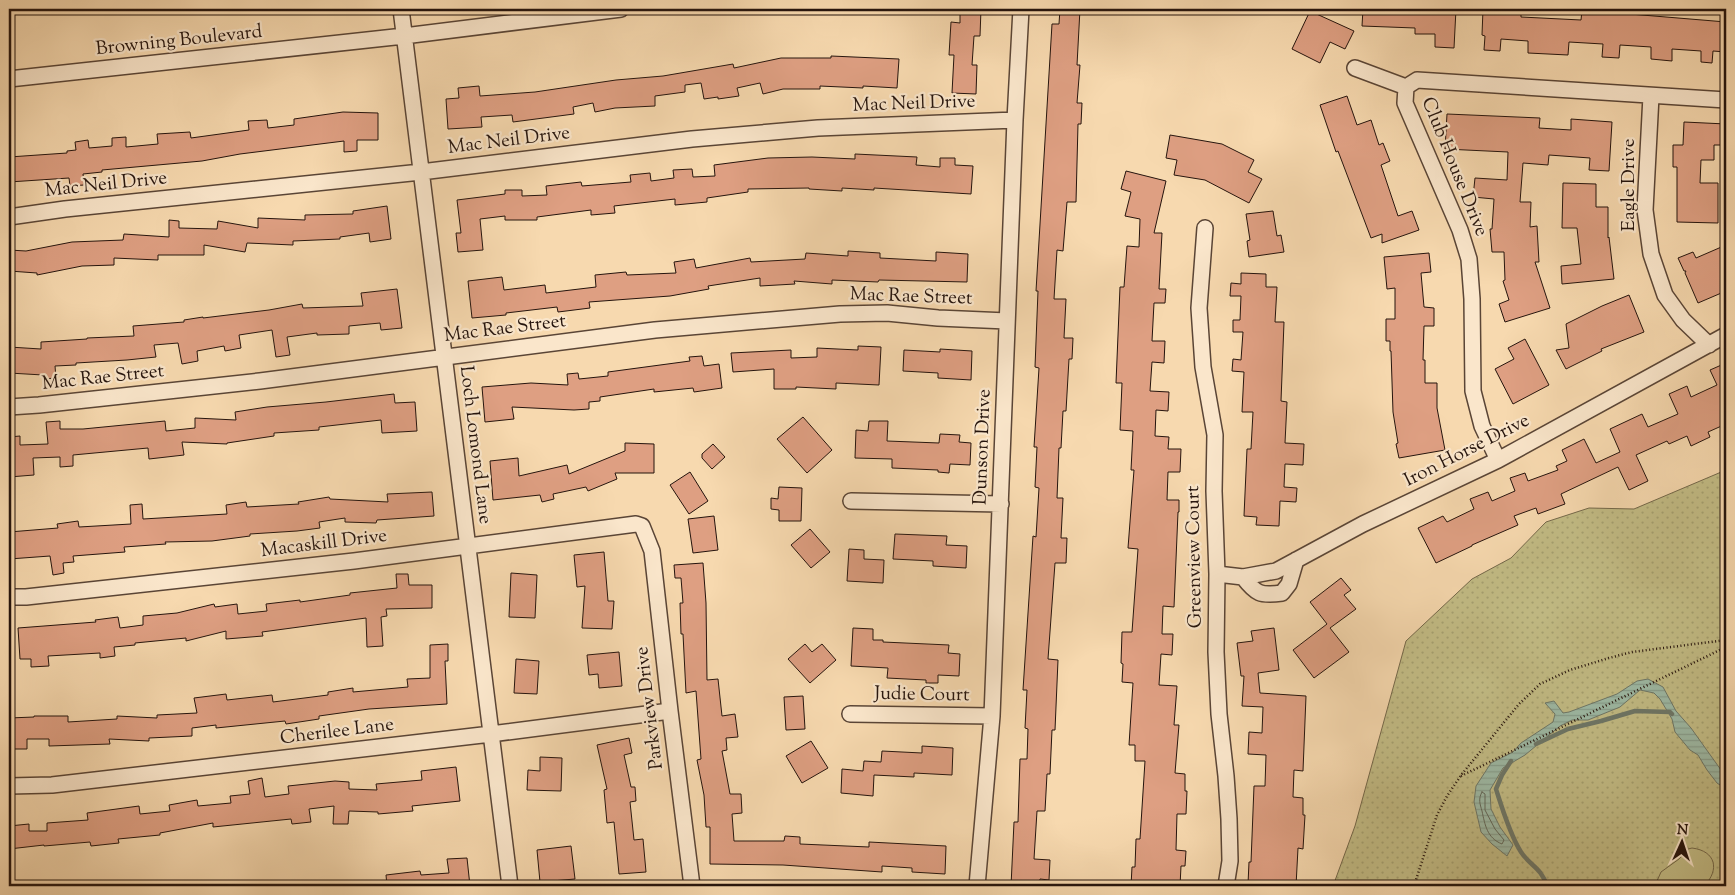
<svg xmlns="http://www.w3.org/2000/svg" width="1735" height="895" font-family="'Sorts Mill Goudy',serif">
<defs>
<pattern id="grass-dots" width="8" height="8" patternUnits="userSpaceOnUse" patternTransform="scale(1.25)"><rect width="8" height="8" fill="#c3bd86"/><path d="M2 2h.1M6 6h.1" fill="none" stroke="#a7a272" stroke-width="1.8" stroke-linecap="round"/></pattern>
<pattern id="water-rules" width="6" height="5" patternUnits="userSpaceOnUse" patternTransform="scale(1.25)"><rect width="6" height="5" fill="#9ebba7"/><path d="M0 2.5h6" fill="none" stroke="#88a08f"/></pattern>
</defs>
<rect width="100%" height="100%" fill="#f7d9af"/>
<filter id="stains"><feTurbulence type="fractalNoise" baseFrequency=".004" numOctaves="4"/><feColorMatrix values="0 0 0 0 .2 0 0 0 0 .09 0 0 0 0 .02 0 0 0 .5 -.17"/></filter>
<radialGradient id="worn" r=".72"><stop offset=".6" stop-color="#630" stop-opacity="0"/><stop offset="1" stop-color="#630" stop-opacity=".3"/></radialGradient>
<path fill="url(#grass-dots)" stroke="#74684a" d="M1726 470V886H1333L1355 826 1406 641 1472 579 1511 558 1546 522 1589 508 1634 509Z"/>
<path fill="#c3bd86" stroke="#74684a" d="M1692 848C1716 851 1720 870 1704 886H1659L1657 881 1661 872 1679 859 1688 849Z"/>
<path fill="url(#water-rules)" stroke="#6e7869" d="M1648 679 1663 687 1676 711 1691 728 1726 777V789L1717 783 1707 770 1698 755 1690 750 1675 732 1672 719 1660 699 1654 693 1640 690 1620 707 1588 720H1572L1560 726 1525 755 1503 768 1490 790 1491 809 1500 827 1513 845 1507 856 1492 844 1481 832 1474 802 1476 786 1491 763 1513 752 1521 743 1553 722 1555 714 1545 703 1554 701 1563 713 1569 712 1617 694 1637 681Z"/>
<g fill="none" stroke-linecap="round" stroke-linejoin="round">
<path stroke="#62685a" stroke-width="1" d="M1482 792 1485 794V810L1495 829 1504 840 1502 844C1487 838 1485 825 1482 811 1480 804 1478 799 1482 792Z"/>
<path stroke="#6e7869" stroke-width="4.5" d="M1536 744 1568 729 1601 721 1635 711 1670 712 1672 714
M1511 761 1502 775 1496 789C1502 808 1510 835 1521 852 1530 866 1541 867 1547 886"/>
</g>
<path fill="#de9f82" stroke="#25140d" d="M960 9H981L980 36H974L972 65H977L976 94 952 93 954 55H949L951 22 960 23Z
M1060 9H1080L1077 65H1080L1077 103H1082L1081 124H1078L1076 202H1067L1063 251 1057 250 1054 299H1066L1064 338H1073L1072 359H1069L1066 411H1063L1061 448H1059L1057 498H1063L1061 538H1067L1066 563H1055L1048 659 1058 660 1055 730H1052L1050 774H1047L1045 811H1037L1034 859 1050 860 1049 880 1040 879 1039 886H1011L1014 822H1018L1020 759H1027L1028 729 1025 728 1027 690H1023L1033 536 1036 537 1039 488 1035 487 1037 447H1034L1039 368 1035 367 1038 291H1036L1052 24H1059Z
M1363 9H1456L1454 48 1435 47V34H1415V28L1362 26Z
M1483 9 1521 10V17L1581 20 1582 10 1726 22V52L1713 51 1712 63 1701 62V51L1672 49V61L1651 59V47L1620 45 1619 58 1602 57 1603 44 1569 42 1568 55 1528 53V41L1501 39 1500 51 1484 50 1485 36 1482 35Z
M1310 11 1354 31 1345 49 1330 42 1320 63 1292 49Z
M831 56 899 59 897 88 863 86V88L820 86V89H783L763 94 760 83 737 88 739 96 718 99V97L704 99 701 83 685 85V92L655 96V106L615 108 595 112 593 103 573 107 574 114 513 122 512 115 481 117 482 127 448 129 446 99 459 98 458 88 479 86 480 96 535 92 616 80 663 76 733 64 734 68 781 58H831Z
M1347 96 1357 125 1371 120 1379 145 1383 143 1390 161 1381 165 1398 216 1412 211 1419 230 1382 243V234L1371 238 1338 151 1336 152 1320 105Z
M343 112 378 113V140H357V151L344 152V141L240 154 202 161 102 170V172L83 174 84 185 70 186 69 178 9 182V157L67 153V151L76 150 75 142 88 140 89 148 112 146V138L126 137V147L158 144 157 134 190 132 191 138 249 130 248 121 267 120 268 128 294 125V119Z
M1447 114 1540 118 1539 128 1571 130V119L1612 122 1609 171 1589 170 1590 158 1549 155 1548 165 1523 163 1520 202H1531L1530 227 1537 226 1539 262H1535L1550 308 1505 322 1499 304 1509 300 1503 281 1505 280 1504 252H1492L1490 229H1492L1494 199 1473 197 1475 178 1507 180 1508 152 1445 149Z
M1684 122 1726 124 1725 145H1714V160H1701L1700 183H1718V223L1677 222V167H1673V145H1683Z
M1170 135 1222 144 1254 160 1248 172 1262 179 1249 203 1205 180 1174 175 1177 160 1166 158Z
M855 154 917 157 916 165 940 167V158H955V165L973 166 971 194 874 188V190L842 188V191L809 189V188L748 189V192L707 198V202L675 205V199L614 206 615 213 591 215V210L537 217V220H505V216L480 219 483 250 458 252 456 233H461L457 200 505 194V190H522V196L547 195 546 186 581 182 582 186 631 182 630 175 650 173 651 181 674 178 673 170 692 169 693 177 715 176 714 165 768 158 812 157 855 159Z
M1126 171 1166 181 1154 233H1162L1159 289H1166L1165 303H1154L1152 341H1165L1164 363 1152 362 1150 391 1169 392 1168 411 1156 410 1155 436 1169 437 1168 449H1181L1180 472H1168L1167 500H1179V512H1178L1174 607 1163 606 1162 634H1173L1172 655 1161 654 1159 685 1177 686 1174 725H1179L1175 773 1185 774V791H1187L1186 814H1177L1176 850 1186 851 1185 866H1181L1180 886H1131L1132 867H1135L1136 839H1140L1145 761H1135V745H1129L1133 683 1122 682 1123 664 1121 663 1122 632H1132L1138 549 1128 548 1134 470H1131L1133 431 1120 430 1122 383H1116L1120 287H1124L1127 246 1139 247 1140 219 1125 216 1131 192 1121 189Z
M1563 183 1596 184V207H1608V238L1609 237 1614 279 1562 284 1561 266 1581 264 1577 228H1562Z
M387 206 391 239 370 242 369 233 340 237V239L293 241V245L247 243 245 252 204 245V255H158V260L114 258V265L82 266 37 275V273L9 271V250L26 251 72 242 123 240 124 234 169 237V220L179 221V228L217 229 218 221 258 228V218L305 220V215L353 214V211Z
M1273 211 1277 236 1281 235 1284 252 1249 257 1247 241 1250 240 1246 214Z
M1726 245V291L1698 303 1685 273 1686 271H1684L1678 258 1693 252 1696 258Z
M848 251 880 253V258L936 261V252L968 254 967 282 879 280 878 282 832 280V284L794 281 795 284 760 286V278L708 286 709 289 670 296 589 302 590 308 558 312 557 307 506 313V315L472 318 468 281 502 277 504 290 545 285 546 293 596 287 595 275 626 272 627 275 676 273 674 262 694 259 696 268 750 258 751 262 805 259 806 253 848 256Z
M1429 253 1431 272 1421 273 1424 307 1434 308V326H1424L1423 360H1425V383H1437V408L1445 450 1399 458 1396 444 1398 443 1393 412 1391 351H1390V341H1386V319H1395V288L1387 289 1384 257Z
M1241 273 1266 274V287H1277L1275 322H1284L1281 401 1287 402 1285 443 1304 444 1303 465 1285 464 1284 487 1297 488 1296 502 1280 501 1279 526 1256 525 1257 517 1244 516 1247 449H1251L1253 412H1242L1244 372 1232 371 1233 359 1241 360 1243 332H1233V320H1240L1241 296H1230L1231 283 1241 284Z
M397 289 402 328 381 330 380 323 349 326V334L317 335V333L287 337 290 355 276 357 272 330 239 335 241 348 225 351 224 346 197 351 198 361 182 364 178 343 154 345 156 357 127 360 76 363V365L55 366 56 378 43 379V375L9 373V347L41 349V342L87 339V338L134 336 133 326 184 322V320L203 317V318L269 310 302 304 303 308 363 306 361 293Z
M1629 295 1644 332 1601 349 1602 351 1566 369 1556 350 1569 348 1566 324 1602 306Z
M1525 339 1549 385 1513 404 1495 369 1514 359 1508 348Z
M858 346 881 347 879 385 836 383V389L796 387V389H774V369L733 372 731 353 791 350V358L817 357V348L858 350Z
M940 349 972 351 971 380 938 378V373L903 371 904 350 940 352Z
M702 356 704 366 719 364 722 388 694 392 693 388 654 392V389L600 397V401L589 402V409L574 410 512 407 514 419 485 422 482 387 531 383 568 385 567 374 578 373 579 379 608 376V372L690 361 689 357Z
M1726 363V424L1708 432 1710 437 1691 446 1687 436 1669 444 1667 441 1636 455 1648 481 1629 490 1618 467 1561 494 1565 504 1538 514 1536 508 1514 516 1518 525 1472 545V546L1436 563 1418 528 1443 516 1447 522 1474 509 1470 499 1488 492 1492 501 1515 491 1510 478 1525 473 1528 481 1558 470 1556 466 1567 461 1562 450 1584 439 1596 463 1620 452 1610 429 1642 414 1648 427 1678 414 1669 394 1687 386 1691 397 1717 385 1710 370Z
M394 394 395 403 415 402 417 431 382 433 381 420 319 427V430L274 433V436L227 443V444L182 442 184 455 149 459 148 448 73 455V466L60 467V457L33 458 34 475 9 477V437L20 436V445L48 444 46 422 60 421V429H83L165 421 166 431 195 428V418L236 420 235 412 267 407 326 402Z
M803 417 832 450 807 473 777 439Z
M869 421H888L887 441 939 443 940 434 960 435 959 442 971 443 970 465 950 464 949 473 938 472V470L892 468V459L855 458 856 430 868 431Z
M625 443 654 444V473H615L617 479 588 491 586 487 553 494 554 499 542 502 540 495 493 500 490 461 518 458 519 476 567 465 569 474 625 451Z
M713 444 725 457 712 469 702 458V454Z
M690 472 708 501 689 514 670 485Z
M779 487 802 488 801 521H779V510L771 509V498L778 499Z
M432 492 434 516 377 520 376 523 345 522V518L319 522 320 528 297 531 250 534V536L212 541 165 542 166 544 124 547 125 552 73 556 74 562 63 563 64 573 53 575 50 556 9 559V532L58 528 57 524 78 521 79 527 131 524 130 505 142 504 143 519 227 514 226 505 246 502 247 507 299 504 298 502 329 497 330 499 388 502 387 494Z
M714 516 718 550 693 553 688 519Z
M810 529 830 552 811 568 791 545Z
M895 534 947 536 946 545 967 546 966 568 933 566V561L893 559Z
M849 549 864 550V559L884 560 883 583 847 581Z
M604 552 608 601H614L612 629 582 628 585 586 577 587 574 555Z
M703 563 706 603 707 680 718 679 722 716 735 714 738 737 726 738 727 750 722 751 730 794H741L742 813 732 814 734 841H784L785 836 800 837V844L869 847V842L946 846 945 874 912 872V868L882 866V872L783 865 710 864V827H706L704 795 697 760 701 759 696 691 686 693 683 634H681L680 603H683L681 578H675L674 565Z
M511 573 537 575 535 618 509 617Z
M396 574H408L409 585H432V608L386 609 387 616 381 617 383 646 367 647 366 618 262 632 263 636 226 639V631L186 641V638L135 643V645L114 647 115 656 100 658V653L48 656 49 666 31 667V659H20L18 628 96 622 95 620 118 617 120 628 143 625V616L177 613 214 604 215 607 237 604 238 614 267 611 266 604 300 600V602L350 595V593L397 588Z
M1341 578 1351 590 1344 595 1356 609 1330 628 1349 652 1314 678 1293 650 1327 624 1310 602Z
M853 628 873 629V640H883V642L949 645 948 653 960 654 959 676 938 675V683H926V680L887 678 888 668 851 666Z
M1274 628 1279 670 1258 673 1260 693 1306 696 1303 771 1294 770 1293 797 1303 798V815H1305L1303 849 1298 848 1296 886 1248 884 1249 862H1251L1254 786H1265L1266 755 1248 754 1249 732 1262 733 1263 707 1242 706 1244 676H1241L1237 643 1253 641 1251 631Z
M448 644V661H445L447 704 369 709 319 716V719L286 724 285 721 216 728V725L192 728V736L149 738V741L109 739 110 744 49 746V739H27V749H9V718L34 717V716H68V722L117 719V716L157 718V715L197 713 194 698 226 694 227 700 272 695 273 702 328 695V692L353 688V692L408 687 407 679 430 678V645Z
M805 644 812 652 822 644 836 660 810 683 788 659Z
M619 652 622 686 599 688 598 674 589 675 587 655Z
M516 659 539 661 537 694 514 693Z
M803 696 805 729 786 730 784 697Z
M629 738 632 753 624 755 631 787H635L636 801 630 802 634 840 643 839 646 872 619 874 614 822 607 823 604 790 607 789 597 745Z
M811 741 828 768 802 783 786 756Z
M922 746 953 748 952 775 914 773V777L874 775 873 796 841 793 842 769 863 771 864 761 881 762 882 751 922 753Z
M540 757 562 758 561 791 527 790 528 770 540 771Z
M456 767 460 801 412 806 413 811 378 814V812L349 811 348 824H333L334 806 309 809 311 822 292 824 291 819 213 827V823L160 833V835L118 839 119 843 91 846 90 842 44 846V845L9 849V826L29 824V831H47V823L88 820 87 813 139 806 140 814 170 811 169 805 197 800 198 806 231 803 230 796 250 794 248 781 262 778 265 797 289 794 288 786 335 781 349 782V789L377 790 376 784 422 780 421 771Z
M571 846 575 879 540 882 537 850Z
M467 858 470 886H387L386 875 420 871 421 875 449 873 447 859Z"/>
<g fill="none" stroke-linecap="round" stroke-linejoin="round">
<defs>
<path id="minor" d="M401 9 510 886
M1355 68 1406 87
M9 79 404 36 621 9
M1651 96 1645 210 1651 254 1665 295 1683 320 1709 345
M9 217 65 209 421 172 692 139 818 128 1015 120
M1205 228 1199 308 1203 367 1215 435 1214 491 1217 574 1216 652 1219 714 1226 776 1229 819 1230 861 1226 886
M9 407 39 405 260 381 655 330 840 314 887 313 938 318 1007 321
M1498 460 1482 426 1473 391 1472 299 1469 259 1460 230 1405 103 1406 87 1417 80 1726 100
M851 501 1001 504
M1217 574 1243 577 1276 571 1363 524 1498 460 1726 335
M1243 577C1256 594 1260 596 1282 593L1289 584 1296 560
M9 597H26L354 561 636 524 642 526 652 551 670 711 692 886
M850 714 992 716
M9 786 52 785 491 734 670 711
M977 886 992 716 1015 120 1021 9"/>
</defs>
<use href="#minor" stroke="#5a4536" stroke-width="18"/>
<path stroke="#25140d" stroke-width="2.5" stroke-dasharray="1 2.5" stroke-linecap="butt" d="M1461 776 1726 647
M1414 886 1437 815 1447 796 1462 774 1519 704 1540 684 1570 670 1609 658 1632 652 1726 640"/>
<use href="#minor" stroke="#fae6cb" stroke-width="15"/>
</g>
<g text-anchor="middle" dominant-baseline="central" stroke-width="4.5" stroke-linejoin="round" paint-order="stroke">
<g font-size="19" fill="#25140d" stroke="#fae6cb">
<text transform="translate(179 41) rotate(-6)">Browning Boulevard</text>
<text transform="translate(914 104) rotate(-2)">Mac Neil Drive</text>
<text transform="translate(509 141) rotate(-7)">Mac Neil Drive</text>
<text transform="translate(1454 167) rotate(68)">Club House Drive</text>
<text transform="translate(106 185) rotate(-6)">Mac Neil Drive</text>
<text transform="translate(1629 185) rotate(-90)">Eagle Drive</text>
<text transform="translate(911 297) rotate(2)">Mac Rae Street</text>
<text transform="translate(505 329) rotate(-7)">Mac Rae Street</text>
<text transform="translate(103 378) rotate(-6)">Mac Rae Street</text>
<text transform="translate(475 445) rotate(83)">Loch Lomond Lane</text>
<text transform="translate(983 447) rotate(-88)">Dunson Drive</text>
<text transform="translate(1467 451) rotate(-27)">Iron Horse Drive</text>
<text transform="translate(324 544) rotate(-7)">Macaskill Drive</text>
<text transform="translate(1195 557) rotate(-91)">Greenview Court</text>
<text transform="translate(922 695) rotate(1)">Judie Court</text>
<text transform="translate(650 708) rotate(-97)">Parkview Drive</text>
<text transform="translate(337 732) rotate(-7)">Cherilee Lane</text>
</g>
</g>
<rect width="1735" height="895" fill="none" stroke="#f7d9af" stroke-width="30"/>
<rect x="10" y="10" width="1715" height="875" fill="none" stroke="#25140d" stroke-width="2.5"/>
<rect x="15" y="15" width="1705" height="865" fill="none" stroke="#25140d"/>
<g transform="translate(1682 842) rotate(3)" stroke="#fae6cb" stroke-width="4" paint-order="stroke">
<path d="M0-4L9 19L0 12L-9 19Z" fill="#25140d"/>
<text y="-8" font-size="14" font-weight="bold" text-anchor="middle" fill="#25140d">N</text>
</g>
<rect width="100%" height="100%" filter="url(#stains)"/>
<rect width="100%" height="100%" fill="url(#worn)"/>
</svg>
